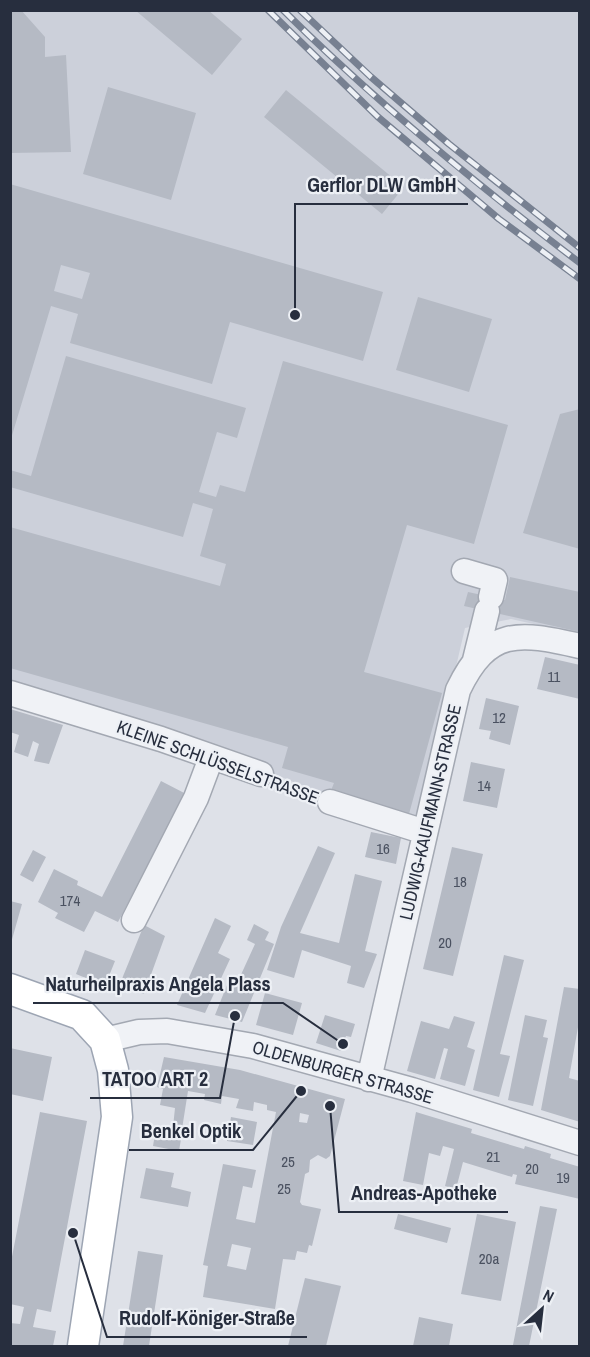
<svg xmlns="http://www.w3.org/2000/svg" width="590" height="1357" font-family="'Archivo Narrow',sans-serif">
<rect width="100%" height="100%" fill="#dee1e8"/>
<path fill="#ccd0da" d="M11 11H579V634L511 619 465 628 420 821 328 797 263 769 11 687Z"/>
<path fill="#b5bac4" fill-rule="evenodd" d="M10 10H21L45 37V57L66 55 71 152 10 153Z
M135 10H208L242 39 212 75Z
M108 87 196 113 171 200 83 174Z
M286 90 404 187 382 214 264 117Z
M10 184 383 292 363 361 230 322 212 384 70 343 78 314 51 306 10 442ZM61 265 90 273 82 299 54 291Z
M418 297 492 319 469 392 396 370Z
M66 356 246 408 237 438 217 432 199 492 216 497 220 485 245 492 283 361 508 425 474 544 407 525 364 672 442 693 409 814 330 793 334 783 282 768 288 747 10 668V527L220 586 226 564 200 556 213 509 193 503 183 537 10 487V470L31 476Z
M580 409V549L523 533 560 414Z
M510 577 580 592V632L464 606 468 592 505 600Z
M545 657 580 665V699L537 689Z
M486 698 519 706 510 745 489 739 491 731 479 729Z
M10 709 63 725 49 764 34 761 39 744 33 741 28 757 14 752 19 735 10 732Z
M471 762 505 769 497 808 463 801Z
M161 781 190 796 146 881 141 878 118 922 95 911 84 932 55 918 58 913 38 902 54 869 78 881 77 885 102 897Z
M371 832 401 838 396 864 365 857Z
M318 846 335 853 300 933 339 943 355 874 382 881 365 951 377 954 364 988 347 983 351 966 302 950 294 978 267 970 281 927Z
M452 847 483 854 453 976 423 969Z
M33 850 46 857 33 882 20 875Z
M10 901 22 904 11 943H10Z
M215 918 231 926 218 953 230 959 205 1013 177 1005Z
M254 924 269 932 265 940 274 944 242 1022 215 1015 231 975 239 979 255 944 247 940Z
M144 925 165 936 144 994 119 986Z
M85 950 115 961 105 986 76 974Z
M504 955 524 960 500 1054 510 1056 499 1097 473 1090Z
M564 987 580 989V1016L569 1078 580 1081V1122L541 1110Z
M265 993 302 1003 293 1035 256 1025Z
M325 1015 355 1024 351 1037 346 1036 341 1051 316 1043Z
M525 1015 547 1020 543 1037 548 1038 533 1106 508 1100Z
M454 1016 475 1022 467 1047 475 1050 465 1086 440 1079 448 1049 444 1048 435 1079 407 1071 421 1021 449 1029Z
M10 1048 52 1057 43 1101 10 1094Z
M164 1057 240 1070 345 1099 330 1156 326 1159 318 1155 310 1160 309 1172 305 1174 300 1202 302 1205 321 1209 312 1246 309 1245 307 1253 297 1251 295 1260 283 1259 275 1309 203 1297 208 1266 203 1265 223 1164 256 1170 252 1188 243 1186 236 1219 255 1223 276 1112 267 1110V1105L254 1102 253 1111 236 1108 239 1099 222 1096 221 1104 204 1100 205 1094 188 1091 182 1129 173 1127 175 1108 160 1105 163 1089 157 1087ZM300 1113 309 1115 307 1123 299 1122ZM232 1244 251 1248 246 1270 227 1266Z
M40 1112 87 1121 51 1312 37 1309 33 1327 56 1331 53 1346H10V1323L20 1324 24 1307 10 1304V1267Z
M416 1112 472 1129 471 1133 524 1149 525 1146 551 1154 550 1158 580 1167V1199L515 1184 517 1175 513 1174 512 1177 463 1162 456 1189 445 1186 454 1149 443 1146 440 1156 429 1153 423 1185 403 1181Z
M231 1117 257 1122 253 1145 227 1141Z
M155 1134 181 1139 179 1151 153 1146Z
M146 1168 174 1173 171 1187 191 1192 188 1207 140 1198Z
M540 1206 557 1209 529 1346H520L513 1345Z
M398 1214 451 1228 447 1243 394 1229Z
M477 1214 516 1222 501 1301 461 1294Z
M138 1251 163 1255 149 1346H123Z
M305 1278 341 1286 326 1346H288Z
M419 1317 453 1324 449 1346H413Z"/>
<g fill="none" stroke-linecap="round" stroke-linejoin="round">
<defs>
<path id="minor" d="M464 571 495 580 491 597
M475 660 487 611
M10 693 161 739 261 774
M330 802 425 832
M134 920 196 798 211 758
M105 1040 139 1032 167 1031 253 1046 412 1090 580 1143
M369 1079 458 690C488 627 519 632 580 646"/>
<path id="major" d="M10 989 82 1015 105 1040 113 1070 117 1117 83 1346"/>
</defs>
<use href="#minor" stroke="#a3a8b2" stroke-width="27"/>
<use href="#major" stroke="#9da5b3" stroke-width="33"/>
<path stroke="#bcbfc6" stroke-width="3" stroke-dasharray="4.5 4.5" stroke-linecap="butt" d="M279 781 312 795"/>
<use href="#minor" stroke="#f0f2f6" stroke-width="24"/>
<use href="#major" stroke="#fff" stroke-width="30"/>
<defs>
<path id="rail" d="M268 10 378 117 499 219 580 279
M283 10C376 102 476 184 580 263
M300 10 371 77 449 144 580 248"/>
</defs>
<use href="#rail" stroke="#778091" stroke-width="7"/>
<use href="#rail" stroke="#edf0f5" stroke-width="4.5" stroke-dasharray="14" stroke-linecap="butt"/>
</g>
<g text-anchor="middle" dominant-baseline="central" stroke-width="4.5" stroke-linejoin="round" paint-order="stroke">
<g font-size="15" fill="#4a5160">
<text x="554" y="676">11</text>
<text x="499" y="717">12</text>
<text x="484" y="785">14</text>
<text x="383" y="848">16</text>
<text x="460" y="881">18</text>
<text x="70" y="900">174</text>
<text x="445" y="942">20</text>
<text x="493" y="1156">21</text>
<text x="288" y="1161">25</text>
<text x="532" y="1168">20</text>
<text x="563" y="1177">19</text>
<text x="284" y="1188">25</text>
<text x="489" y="1258">20a</text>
</g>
<g font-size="18" fill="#272e3e" stroke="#edf0f5">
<text transform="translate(218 762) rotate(20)">KLEINE SCHLÜSSELSTRASSE</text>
<text transform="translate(430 812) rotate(-77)">LUDWIG-KAUFMANN-STRASSE</text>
<text transform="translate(343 1072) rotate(16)">OLDENBURGER STRASSE</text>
</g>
</g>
<path fill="none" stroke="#272e3e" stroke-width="2" d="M295 315L295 204H468M343 1044L283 1003H33M235 1016L220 1098H90M301 1091L253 1150H129M330 1106L339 1212H508M73 1233L107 1337H307"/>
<g fill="#272e3e" stroke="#edf0f5" stroke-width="2">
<circle cx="295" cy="315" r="6"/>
<circle cx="343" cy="1044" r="6"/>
<circle cx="235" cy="1016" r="6"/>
<circle cx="301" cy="1091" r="6"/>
<circle cx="330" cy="1106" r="6"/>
<circle cx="73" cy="1233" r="6"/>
</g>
<g font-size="20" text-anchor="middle" font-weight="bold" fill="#272e3e" stroke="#edf0f5" stroke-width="4.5" stroke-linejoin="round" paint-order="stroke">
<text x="382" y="192">Gerflor DLW GmbH</text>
<text x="158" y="991">Naturheilpraxis Angela Plass</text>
<text x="155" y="1086">TATOO ART 2</text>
<text x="191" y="1138">Benkel Optik</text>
<text x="424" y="1200">Andreas-Apotheke</text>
<text x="207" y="1325">Rudolf-Königer-Straße</text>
</g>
<rect width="590" height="1357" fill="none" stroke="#272e3e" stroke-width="24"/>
<g transform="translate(542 1309) rotate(27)" stroke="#edf0f5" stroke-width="4.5" paint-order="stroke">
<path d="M0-4.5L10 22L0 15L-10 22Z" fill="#272e3e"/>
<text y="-9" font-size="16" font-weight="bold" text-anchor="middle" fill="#272e3e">N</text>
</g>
</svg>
